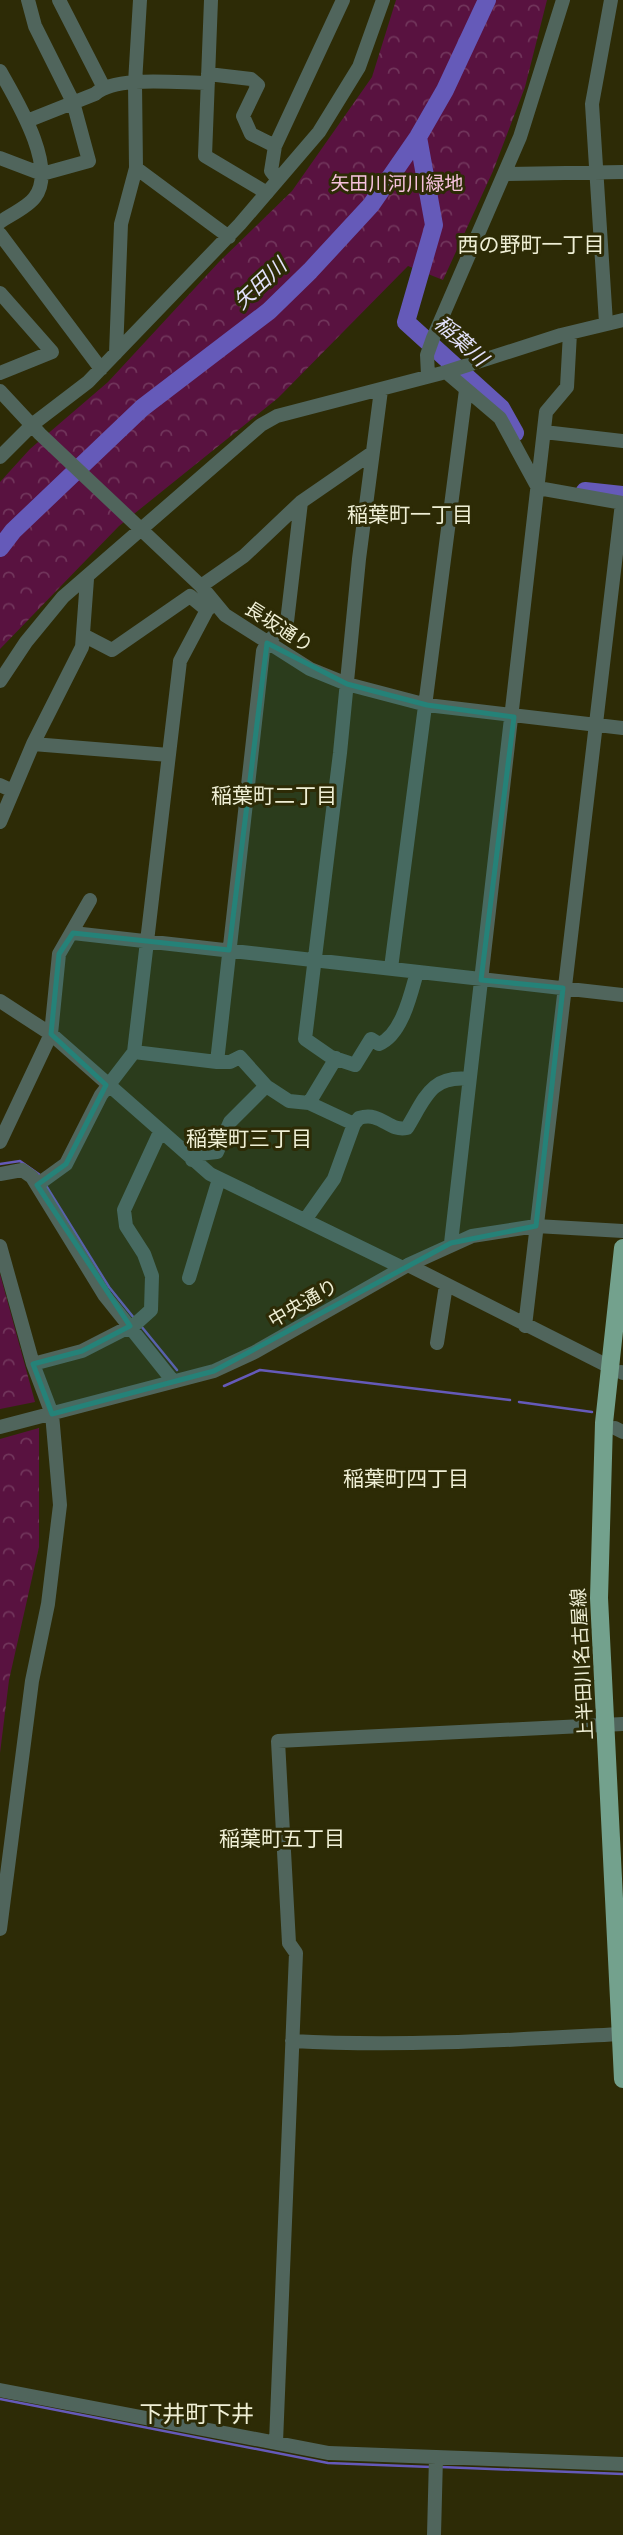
<svg xmlns="http://www.w3.org/2000/svg" width="623" height="2535" font-family="'Roboto Condensed','Noto Sans JP',sans-serif">
<defs>
<pattern id="park-crowns" width="20" height="18" patternUnits="userSpaceOnUse" patternTransform="scale(1.75)"><rect width="20" height="18" fill="#591240"/><path d="M2 6a3 3 0 1 1 6 0M12 15a3 3 0 1 1 6 0" fill="none" stroke="#71355b"/></pattern>
</defs>
<rect width="100%" height="100%" fill="#2d2b06"/>
<path fill="url(#park-crowns)" d="M396 0H547L525 87 493 171 443 280 408 266 278 398 119 526 0 649V482L30 449 108 382 219 262 292 191 372 77Z
M0 1274 35 1402 0 1409Z
M39 1428V1547L9 1680 0 1753V1439Z"/>
<g fill="none" stroke-linecap="round" stroke-linejoin="round">
<path stroke="#655ab9" stroke-width="2.5" d="M0 1164 20 1161 40 1175
M45 1184 109 1287 134 1318
M141 1326 177 1370
M224 1386 260 1370 510 1400
M519 1402 592 1412
M0 2399 328 2463 431 2467
M441 2467 623 2474"/>
<path stroke="#655ab9" stroke-width="18" d="M418 137 434 225 406 322 501 408 515 433
M585 491 623 495
M0 548 13 531 142 408 269 311 310 271 371 205 418 137 445 90 487 0"/>
<path stroke="#50655c" stroke-width="14" d="M59 0 103 86
M211 0 205 156 267 193
M0 71C15 98 58 167 35 197 28 207 10 215 0 222
M208 74 251 79 258 85 243 116 251 134 275 146
M27 121 95 94C116 75 179 83 208 83
M0 158 42 174 89 161 73 102 35 26 28 0
M136 168 229 237
M504 174 623 172
M278 180 271 171 275 146 343 0
M0 234 101 369
M0 293 52 352 0 373
M606 323 592 104 611 0
M116 353 121 224 136 168 135 83 140 0
M446 372 500 418 538 488
M428 375 427 355 433 338 520 137 563 0
M381 390 359 559 340 753 305 1039 331 1057 355 1065 371 1039 379 1044C402 1035 411 993 417 972
M0 391 40 434 201 586 225 615 310 669 347 684 427 705 623 728
M544 432 623 441
M0 457 33 424 88 382 240 224 319 132 359 67 383 0
M538 488 623 503
M201 586 244 556 301 502 372 453
M85 636 112 650 190 596 207 610
M0 681 26 642 63 597 261 425 277 416 446 372 561 335 623 320
M33 744 169 755
M0 785 13 791
M0 822 33 744 82 647 87 579
M73 933 623 995
M391 968 466 390
M0 1001 51 1034 210 1174 403 1268
M134 1052 217 1062H230L240 1057 266 1086 289 1101 309 1103 354 1124
M217 1062 263 651 267 643 287 622 301 502
M309 1103 336 1058
M0 1142 51 1034 59 954 90 900
M192 1160 199 1154 217 1152 230 1122 266 1086
M0 1174 22 1170 32 1177 105 1296 173 1381
M37 1185 66 1164 101 1095 134 1052 180 661 207 610 215 603
M305 1220 334 1179 354 1124 359 1118C382 1111 388 1132 407 1128 425 1099 430 1075 469 1079
M451 1243 546 412 567 387 570 333
M0 1246 33 1364 52 1414 60 1505 48 1604 32 1681 0 1929
M408 1265 610 1367
M189 1278 219 1179
M525 1326 622 503
M131 1328 151 1310 152 1276 144 1254 126 1226 124 1210 160 1132
M437 1343 446 1285
M33 1364 82 1351 123 1330H132
M621 1372 623 1373
M0 1427 214 1371 255 1352 408 1265 472 1236 536 1226 623 1231
M615 1428 623 1432
M292 2041C402 2047 511 2040 621 2034
M0 2390 329 2453 623 2464
M276 2442 296 1953 289 1943 278 1741 623 1724
M434 2535 436 2457"/>
<path stroke="#73a18d" stroke-width="18" d="M623 1248 604 1423 599 1598 623 2079"/>
</g>
<path fill="#258278" fill-opacity="0.2" stroke="#258278" stroke-width="5" stroke-linejoin="round" d="M267 643 347 684 427 705 514 717 481 980 563 988 536 1226 451 1243 214 1371 52 1414 33 1364 82 1351 130 1326 37 1185 66 1164 106 1085 51 1034 59 954 73 933 229 950Z"/>
<g text-anchor="middle" dominant-baseline="central" stroke-width="6" stroke-linejoin="round" paint-order="stroke">
<g font-size="19" fill="#f7c2de" stroke="#2d2b06">
<text x="397" y="183">矢田川河川緑地</text>
</g>
<g font-size="19" fill="#efefd5" stroke="#2d2b06">
<text transform="translate(279 627) rotate(33)">長坂通り</text>
<text transform="translate(303 1303) rotate(-30)">中央通り</text>
<text transform="translate(582 1664) rotate(-93)">上半田川名古屋線</text>
</g>
<g font-size="21" fill="#efefd5" stroke="#2d2b06">
<text x="531" y="245">西の野町一丁目</text>
<text x="410" y="515">稲葉町一丁目</text>
<text x="274" y="796">稲葉町二丁目</text>
<text x="249" y="1139">稲葉町三丁目</text>
<text x="406" y="1479">稲葉町四丁目</text>
<text x="282" y="1839">稲葉町五丁目</text>
</g>
<g font-size="21" font-style="italic" fill="#e2e1fb" stroke="#2d2b06">
<text transform="translate(260 284) rotate(-43)">矢田川</text>
<text transform="translate(461 341) rotate(42)">稲葉川</text>
</g>
<g font-size="23" fill="#efefd5" stroke="#2d2b06">
<text x="197" y="2414">下井町下井</text>
</g>
</g>
</svg>
